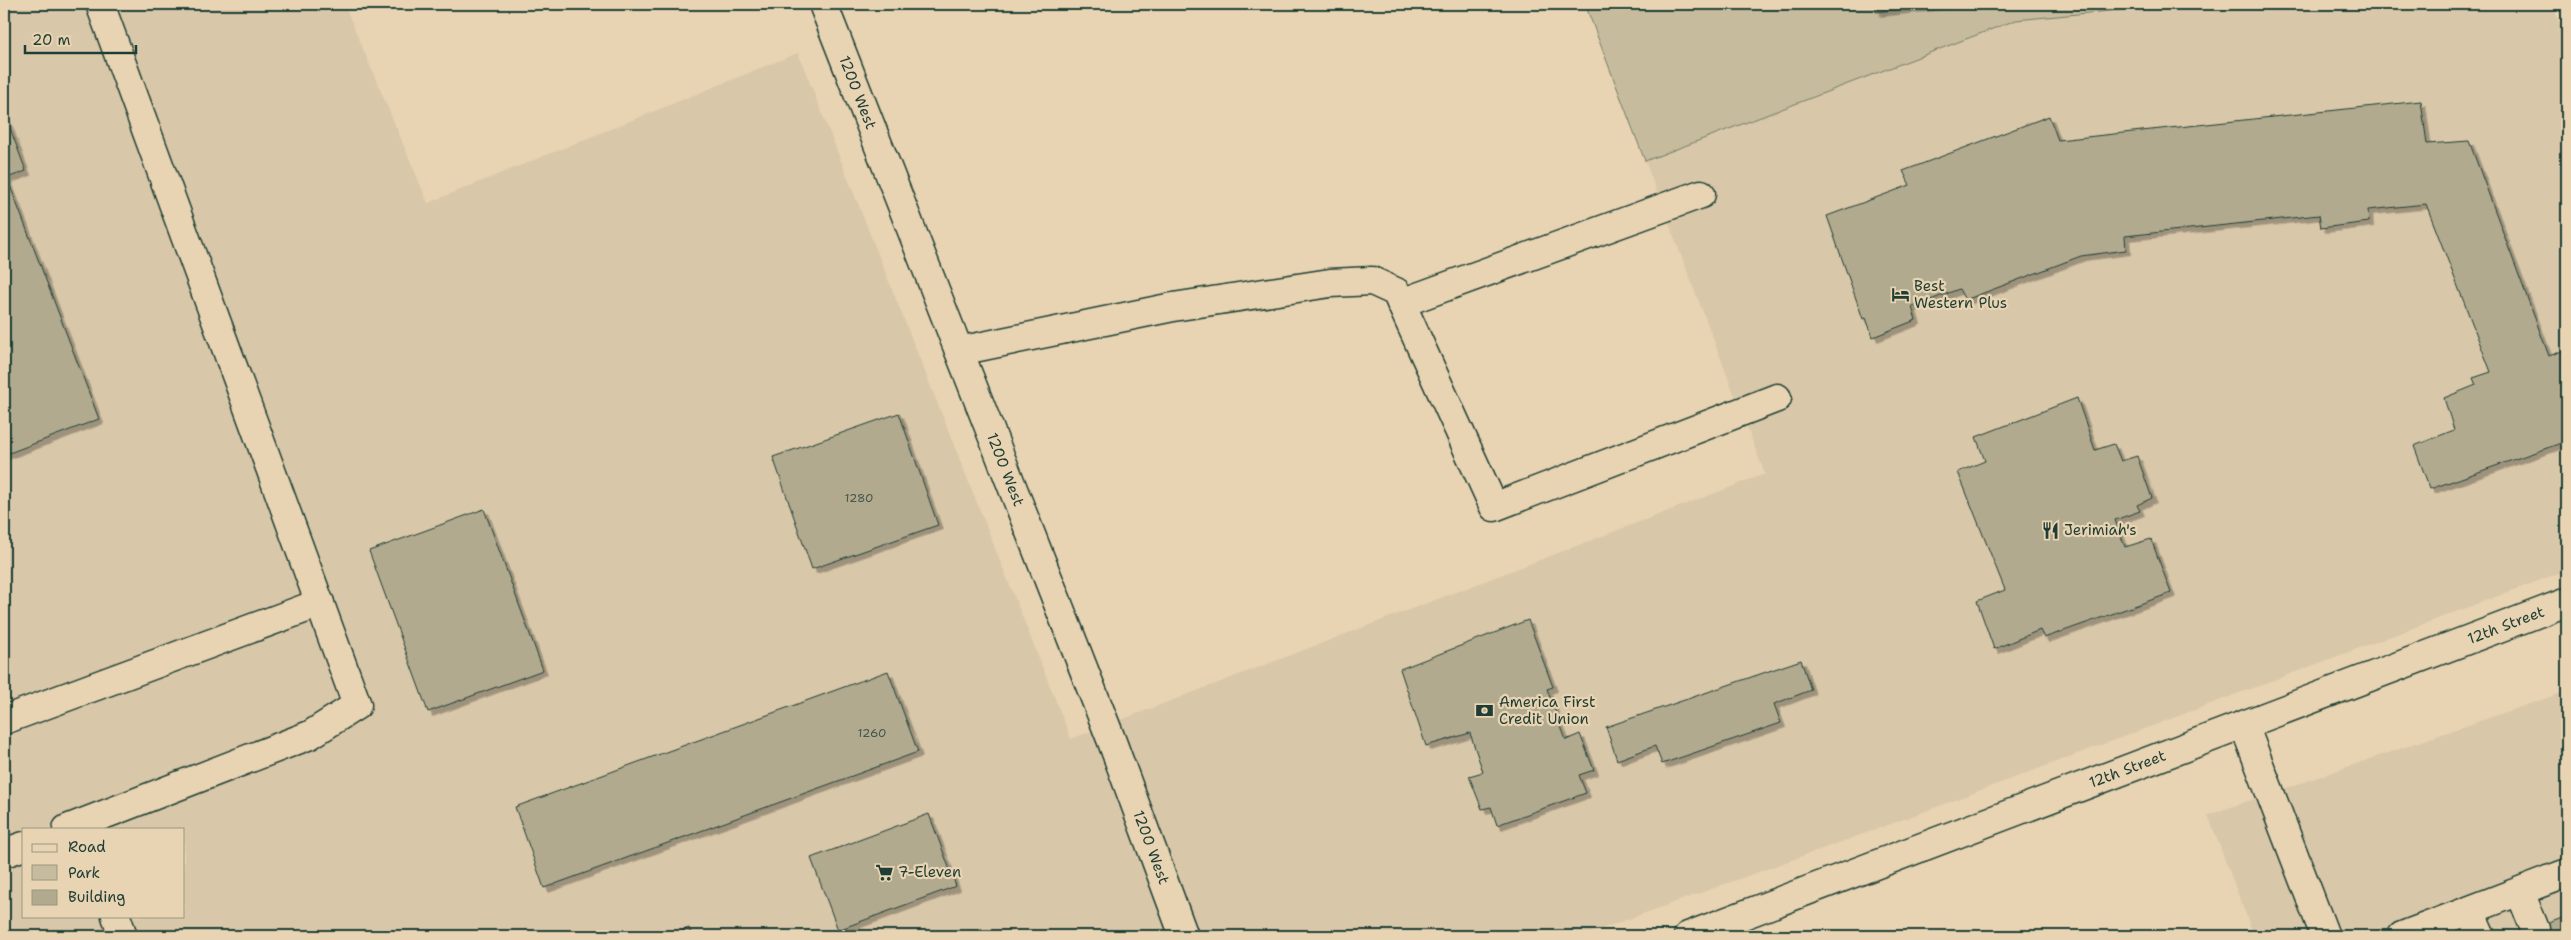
<svg xmlns="http://www.w3.org/2000/svg" width="2571" height="940" font-family="'Shantell Sans',sans-serif">
<defs>
<filter id="shadow"><feDropShadow dx="4.5" dy="4.5" stdDeviation="0" flood-color="#0004"/></filter>
</defs>
<rect width="100%" height="100%" fill="#e8d4b2"/>
<filter id="ink" filterUnits="userSpaceOnUse"><feTurbulence type="fractalNoise" baseFrequency=".02" numOctaves="2"/><feDisplacementMap in="SourceGraphic" scale="10" xChannelSelector="R" yChannelSelector="G"/><feConvolveMatrix kernelMatrix="1 2 1 2 8 2 1 2 1" color-interpolation-filters="sRGB"/></filter>
<g filter="url(#ink)">
<path fill="#d8c7a8" fill-rule="evenodd" d="M4 4H145L148 10 165 4H344L428 203 798 53 1071 739 1765 474 1645 161 2016 20 2181 4H2552L2567 41V570L1899 821 1582 936H4ZM24 829H184V916H24Z
M2567 691V936H2254L2208 815Z"/>
<path fill="#c7bb9d" stroke="#737c68" d="M1585 4H2181L2016 20 1645 161Z"/>
<path fill="#b1aa8f" stroke="#1f3d34" filter="url(#shadow)" d="M1875 4H1938L1939 5 1876 12Z
M2421 101 2427 144 2469 141 2549 356 2567 349V441L2430 489 2414 446 2454 430 2444 398 2476 385 2473 378 2491 372 2426 204 2368 210 2369 222 2321 228 2319 215 2125 236 2126 250 2081 256 1965 300 1959 289 1912 307 1916 320 1873 337 1866 318 1863 319 1827 216 1910 185 1903 171 2049 116 2058 140Z
M4 112 26 171 7 178 99 419 4 455Z
M2077 398 2095 450 2114 444 2121 461 2137 456 2152 498 2137 505 2140 511 2115 520 2125 547 2151 539 2171 593 2044 638 2040 630 1994 649 1977 601 2005 590 1958 472 1985 461 1976 437Z
M899 413 938 525 812 569 773 457Z
M484 509 543 670 428 712 369 551Z
M1528 620 1553 687 1547 689 1566 740 1580 734 1594 770 1579 775 1586 793 1497 825 1491 807 1482 809 1469 776 1483 772 1470 733 1426 746 1400 669Z
M1801 660 1811 690 1774 704 1781 723 1662 764 1655 746 1617 760 1606 727Z
M888 671 918 752 544 888 515 807Z
M929 814 956 886 838 930 811 858Z
M2567 916V936H2516Z
M689 928 692 936H667Z"/>
<g fill="none" stroke-linecap="round" stroke-linejoin="round">
<defs>
<g id="minor">
<path id="s1" d="M823 4 1111 739 1184 936"/>
<path d="M1401 303 1701 194"/>
<path d="M959 351 1173 307 1330 283 1372 281 1396 292 1494 507 1777 398"/>
<path d="M4 720 320 603"/>
<path d="M2244 725 2325 936"/>
<path d="M67 829 310 735 357 705 100 4"/>
<path d="M4 853 24 846"/>
<path d="M2520 892 2535 929"/>
<path d="M2470 911 2481 936"/>
<path d="M116 916 123 936"/>
<path d="M2402 936 2567 873"/>
</g>
<g id="major">
<path id="s2" d="M1688 936 2567 602"/>
</g>
</defs>
<use href="#minor" stroke="#1f3d34" stroke-width="31"/>
<use href="#major" stroke="#1f3d34" stroke-width="31"/>
<use href="#minor" stroke="#e8d4b2" stroke-width="28"/>
<use href="#major" stroke="#e8d4b2" stroke-width="28"/>
</g>
</g>
<defs>
<symbol id="hotel-bare" viewBox="-9 -9 18 18"><path d="M-6-4.5h1.5V1H6V5H4.5V3h-9V5H-6ZM-4 0a1.8 1.8 0 1 1 3.6 0ZM.5 0V-2.5h3Q6-2.5 6 0Z" fill="#1f3d34" stroke="#e8d4b2" stroke-width="2.5" paint-order="stroke"/></symbol>
<symbol id="restaurant-bare" viewBox="-9 -9 18 18"><path d="M-5-6h1v4h1v-4h1v4h1v-4h1v5L-1.5 .5V6h-2V.5L-5-1ZM5-6V6H3V1.5H1.5Q1.5-4 5-6Z" fill="#1f3d34" stroke="#e8d4b2" stroke-width="2.5" paint-order="stroke"/></symbol>
<symbol id="bank-bare" viewBox="-9 -9 18 18"><path d="M-6-4H6V4H-6ZM0-2.3a2.3 2.3 0 1 0 0 4.6a2.3 2.3 0 1 0 0-4.6Z" fill="#1f3d34" stroke="#e8d4b2" stroke-width="2.5" paint-order="stroke"/></symbol>
<symbol id="supermarket-bare" viewBox="-9 -9 18 18"><path d="M-6-5.5h2.5l.6 2H6L4.5 2H-2.5L-4.4-4H-6ZM-1.5 3.2a1.3 1.3 0 1 0 .1 0ZM3 3.2a1.3 1.3 0 1 0 .1 0Z" fill="#1f3d34" stroke="#e8d4b2" stroke-width="2.5" paint-order="stroke"/></symbol>
</defs>
<g fill-rule="evenodd">
<use href="#hotel-bare" x="1888" y="282" width="25" height="25"/>
<use href="#restaurant-bare" x="2038" y="518" width="25" height="25"/>
<use href="#bank-bare" x="1472" y="698" width="25" height="25"/>
<use href="#supermarket-bare" x="872" y="860" width="25" height="25"/>
</g>
<g text-anchor="middle" dominant-baseline="central" stroke-width="4.5" stroke-linejoin="round" paint-order="stroke">
<g font-size="12" fill="#44584b">
<text x="859" y="498">1280</text>
<text x="872" y="733">1260</text>
</g>
<g font-size="15" fill="#1f3d34" stroke="#e8d4b2">
<text stroke="none"><textPath href="#s1" startOffset="95">1200 West</textPath></text>
<text stroke="none"><textPath href="#s1" startOffset="500">1200 West</textPath></text>
<text stroke="none"><textPath href="#s2" startOffset="875">12th Street</textPath></text>
<text stroke="none"><textPath href="#s2" startOffset="470">12th Street</textPath></text>
<text stroke="none"><textPath href="#s1" startOffset="905">1200 West</textPath></text>
</g>
<g font-size="15" fill="#1f3d34" stroke="#e8d4b2" text-anchor="start">
<text x="1914" y="286">Best<tspan x="1914" dy="17">Western Plus</tspan></text>
<text x="2064" y="530">Jerimiah's</text>
<text x="1499" y="702">America First<tspan x="1499" dy="17">Credit Union</tspan></text>
<text x="898" y="872">7-Eleven</text>
</g>
</g>
<rect width="2571" height="940" fill="none" stroke="#e8d4b2" stroke-width="20"/>
<rect x="10" y="10" width="2551" height="920" fill="none" stroke="#1f3d34" stroke-width="2" filter="url(#ink)"/>
<rect x="22" y="828" width="162" height="90" fill="#e8d4b2" stroke="#989880"/>
<rect x="32" y="844" width="25" height="8" fill="#e8d4b2" stroke="#989880"/>
<text x="68" y="852" font-size="15" fill="#1f3d34">Road</text>
<rect x="32" y="865" width="25" height="15" fill="#c7bb9d" stroke="#989880"/>
<text x="68" y="878" font-size="15" fill="#1f3d34">Park</text>
<rect x="32" y="890" width="25" height="15" fill="#b1aa8f" stroke="#989880"/>
<text x="68" y="902" font-size="15" fill="#1f3d34">Building</text>
<path d="M25 45v8h111v-8" fill="none" stroke="#1f3d34" stroke-width="2.5"/>
<text x="32" y="45" font-size="15" fill="#1f3d34" stroke="#e8d4b2" stroke-width="4" paint-order="stroke">20 m</text>
</svg>
